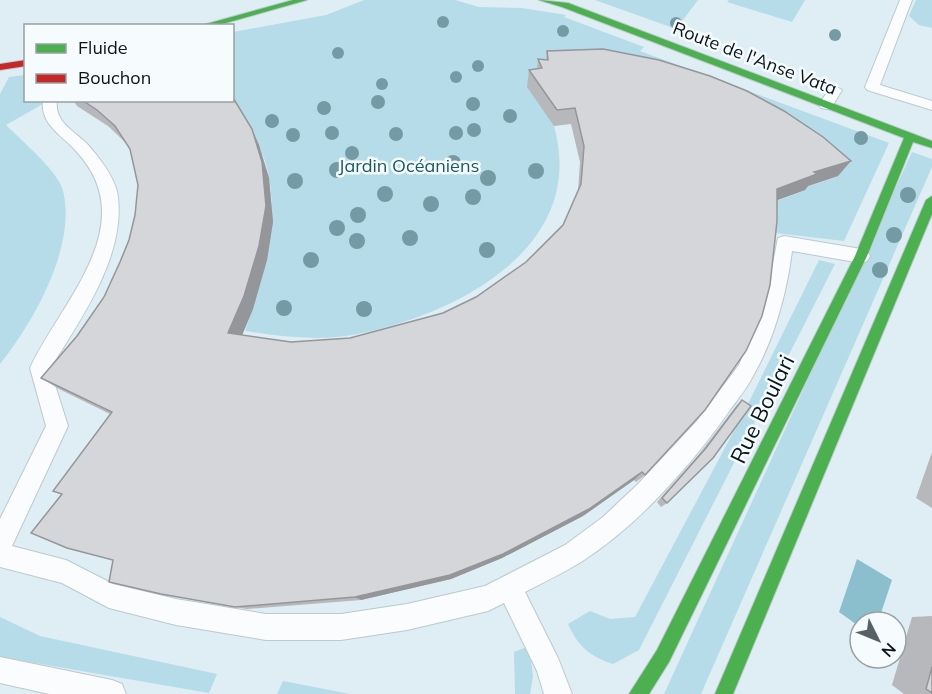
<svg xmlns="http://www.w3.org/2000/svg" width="932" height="694" font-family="Mulish,sans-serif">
<rect width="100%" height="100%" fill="#deeef4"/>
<path fill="#b5dce8" d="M364 0H455L479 7 522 8 566 15 564 17 644 47 640 51 889 143 844 241 767 232 777 201 805 190 803 188 836 177 617 83 573 339 266 362 479 321 585 208 580 122 554 126C588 246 459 313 362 333 323 342 284 337 245 331 264 275 282 220 265 161 258 139 239 121 233 101 229 89 233 47 233 32L326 15Z
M595 0H698L676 29Z
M729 0H805L792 22 727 2Z
M916 0H932V28L919 25 909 16Z
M25 75 26 100 48 101 6 125C21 140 59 172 63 191 77 246 33 323 0 364V94L9 77Z
M912 152 932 159V167L701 694H664Z
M819 260 835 264 639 650 613 664C589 656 578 646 568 624L590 611 610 619 635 617 744 412Z
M0 617 40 636 217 674 209 693 0 657Z
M529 646 533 676 530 694H515L514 652Z
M283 681 350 694H277Z"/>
<path fill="#8bbfce" d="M857 559 892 580 878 622H860V627L839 612Z"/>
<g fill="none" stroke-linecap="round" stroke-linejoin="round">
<defs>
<path id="lane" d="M900 0H912L880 85 932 101V110L867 90 865 87Z
M835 86 842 90 831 108 826 109 821 108 819 105 830 87Z
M43 100H57C54 124 76 131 89 146 101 160 116 179 118 197 125 258 80 320 50 369L68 426 12 546 66 560 113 584 176 599 266 614H341L407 604 485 586 565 545 603 517 638 484 696 422 739 365 751 336 771 273 778 238 784 236 861 249 867 251 870 256 867 261 861 263 792 251C787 292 774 340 753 376 747 388 738 399 730 410 692 464 638 526 581 562 563 573 544 582 525 592L558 658 572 694H544L537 671 504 603 488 611 407 630 341 640H266L176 625 109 608 62 583 0 567V519L46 426 30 368C61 301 144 224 76 151 62 135 40 125 43 100Z
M0 657 112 680 122 684 126 694H49L0 683Z"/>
<path id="fast" d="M293 0H307L215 26H199Z
M539 0 568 3 932 141V148L913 142 867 256 669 662 649 694H629L657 650 855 256 904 138 562 7Z
M932 196V214L733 694H715L926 200Z"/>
<path id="jam" d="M26 60V66L0 70V64Z"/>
</defs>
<use href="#lane" stroke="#bcc9cd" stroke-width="2"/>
<use href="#fast" stroke="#bcc9cd" stroke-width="2"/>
<use href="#jam" stroke="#bcc9cd" stroke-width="2"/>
<use href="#lane" fill="#fafcfd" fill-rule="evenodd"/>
<use href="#fast" fill="#4caf50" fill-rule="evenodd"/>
<use href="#jam" fill="#c62828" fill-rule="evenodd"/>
</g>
<g fill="#749aa5">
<circle cx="443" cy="22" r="6"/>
<circle cx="676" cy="23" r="6"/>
<circle cx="563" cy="31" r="6"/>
<circle cx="835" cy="35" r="6"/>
<circle cx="338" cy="53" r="6"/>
<circle cx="478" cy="66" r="6"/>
<circle cx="456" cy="77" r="6"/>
<circle cx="382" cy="84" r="6"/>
<circle cx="378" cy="102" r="7"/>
<circle cx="473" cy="104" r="7"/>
<circle cx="324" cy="108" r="7"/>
<circle cx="510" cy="116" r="7"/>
<circle cx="272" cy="121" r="7"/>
<circle cx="474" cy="130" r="7"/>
<circle cx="332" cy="133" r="7"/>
<circle cx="456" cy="133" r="7"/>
<circle cx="396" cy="134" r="7"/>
<circle cx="293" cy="135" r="7"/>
<circle cx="861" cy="138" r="7"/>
<circle cx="352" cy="153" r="7"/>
<circle cx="453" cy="163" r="8"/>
<circle cx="337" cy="170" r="8"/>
<circle cx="536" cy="171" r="8"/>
<circle cx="488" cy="178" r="8"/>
<circle cx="295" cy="181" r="8"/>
<circle cx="385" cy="194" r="8"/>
<circle cx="908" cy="195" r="8"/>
<circle cx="473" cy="197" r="8"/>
<circle cx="431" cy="204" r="8"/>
<circle cx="358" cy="215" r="8"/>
<circle cx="337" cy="228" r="8"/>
<circle cx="894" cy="235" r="8"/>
<circle cx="410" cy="238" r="8"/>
<circle cx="357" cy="241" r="8"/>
<circle cx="487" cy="250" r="8"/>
<circle cx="311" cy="260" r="8"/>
<circle cx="880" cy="270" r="8"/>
<circle cx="284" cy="308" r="8"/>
<circle cx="364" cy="309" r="8"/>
</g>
<path fill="#b7b8bb" d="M547 51 838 176 808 186 805 190 777 200 645 475 636 482 634 480 583 516 502 558 451 579 361 600 247 609 161 594 113 560 62 494 110 414 59 389 41 378 77 336 104 297 120 262 129 240 135 215 138 185 130 149 125 142 108 126 77 106 73 100H232L259 145 269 178 273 222 267 260 253 309 242 335 291 342 350 338 443 313 476 297 526 262 563 225 578 191 580 162 571 124 554 126 527 87 529 70 537 69 538 59 546 60Z
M742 400 667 503 661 507 657 502 700 453 736 406Z
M932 452V508L916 498Z
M932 616V694H904L892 685 912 617Z"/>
<path fill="#959699" d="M252 129 259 145 269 178 273 222 267 260 253 309 238 345 228 333Z
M851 161 838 176 808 186 805 190 767 204 777 189 814 172Z
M642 472 634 480 583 516 502 558 451 579 361 600 355 597Z"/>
<path fill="#d5d6da" stroke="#959699" stroke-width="1.5" d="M603 49 659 60 710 76 747 91 784 111 823 137 851 161 814 172 817 174 777 189V221L770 285 762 316 746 351 705 410 645 475 642 472 589 509 503 554 450 575 355 597 235 607 161 594 109 582 113 560 67 548 31 533 62 494 53 491 112 412 41 378 77 336 104 297 120 262 129 240 135 215 138 185 130 149 115 126 97 110 82 100H232V96L252 129 262 162 266 206 259 246 244 296 228 333 291 342 350 338 443 313 476 297 526 262 563 225 581 184 584 146 575 108 557 110 529 70 542 68 538 59 548 60 547 51Z
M742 400 751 406 713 458 667 503 662 498 706 448Z
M932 667V693L926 689Z"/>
<g text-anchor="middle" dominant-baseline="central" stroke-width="5" stroke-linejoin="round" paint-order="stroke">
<g font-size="18" fill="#0b1518" stroke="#f6fcfe">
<text transform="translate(755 58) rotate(21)">Route de l'Anse Vata</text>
</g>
<g font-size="18" fill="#1e5664" stroke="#f6fcfe">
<text x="409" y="165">Jardin Océaniens</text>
</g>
<g font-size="22" fill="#0b1518" stroke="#f6fcfe">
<text transform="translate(762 409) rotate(-64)">Rue Boulari</text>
</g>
</g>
<rect x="24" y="24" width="210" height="78" fill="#f6fcfe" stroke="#98a0a2" stroke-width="1.5"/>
<rect x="36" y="44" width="30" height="9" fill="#4caf50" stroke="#98a0a2" stroke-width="1.5"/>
<text x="78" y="54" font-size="18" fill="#0b1518">Fluide</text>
<rect x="36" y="74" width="30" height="9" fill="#c62828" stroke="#98a0a2" stroke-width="1.5"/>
<text x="78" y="84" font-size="18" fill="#0b1518">Bouchon</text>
<g transform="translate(878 640) rotate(133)"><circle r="28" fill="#f6fcfe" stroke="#98a0a2" stroke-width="1.5"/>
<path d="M0-4.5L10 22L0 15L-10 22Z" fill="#556165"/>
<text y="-9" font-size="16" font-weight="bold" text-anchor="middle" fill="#0b1518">N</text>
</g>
</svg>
